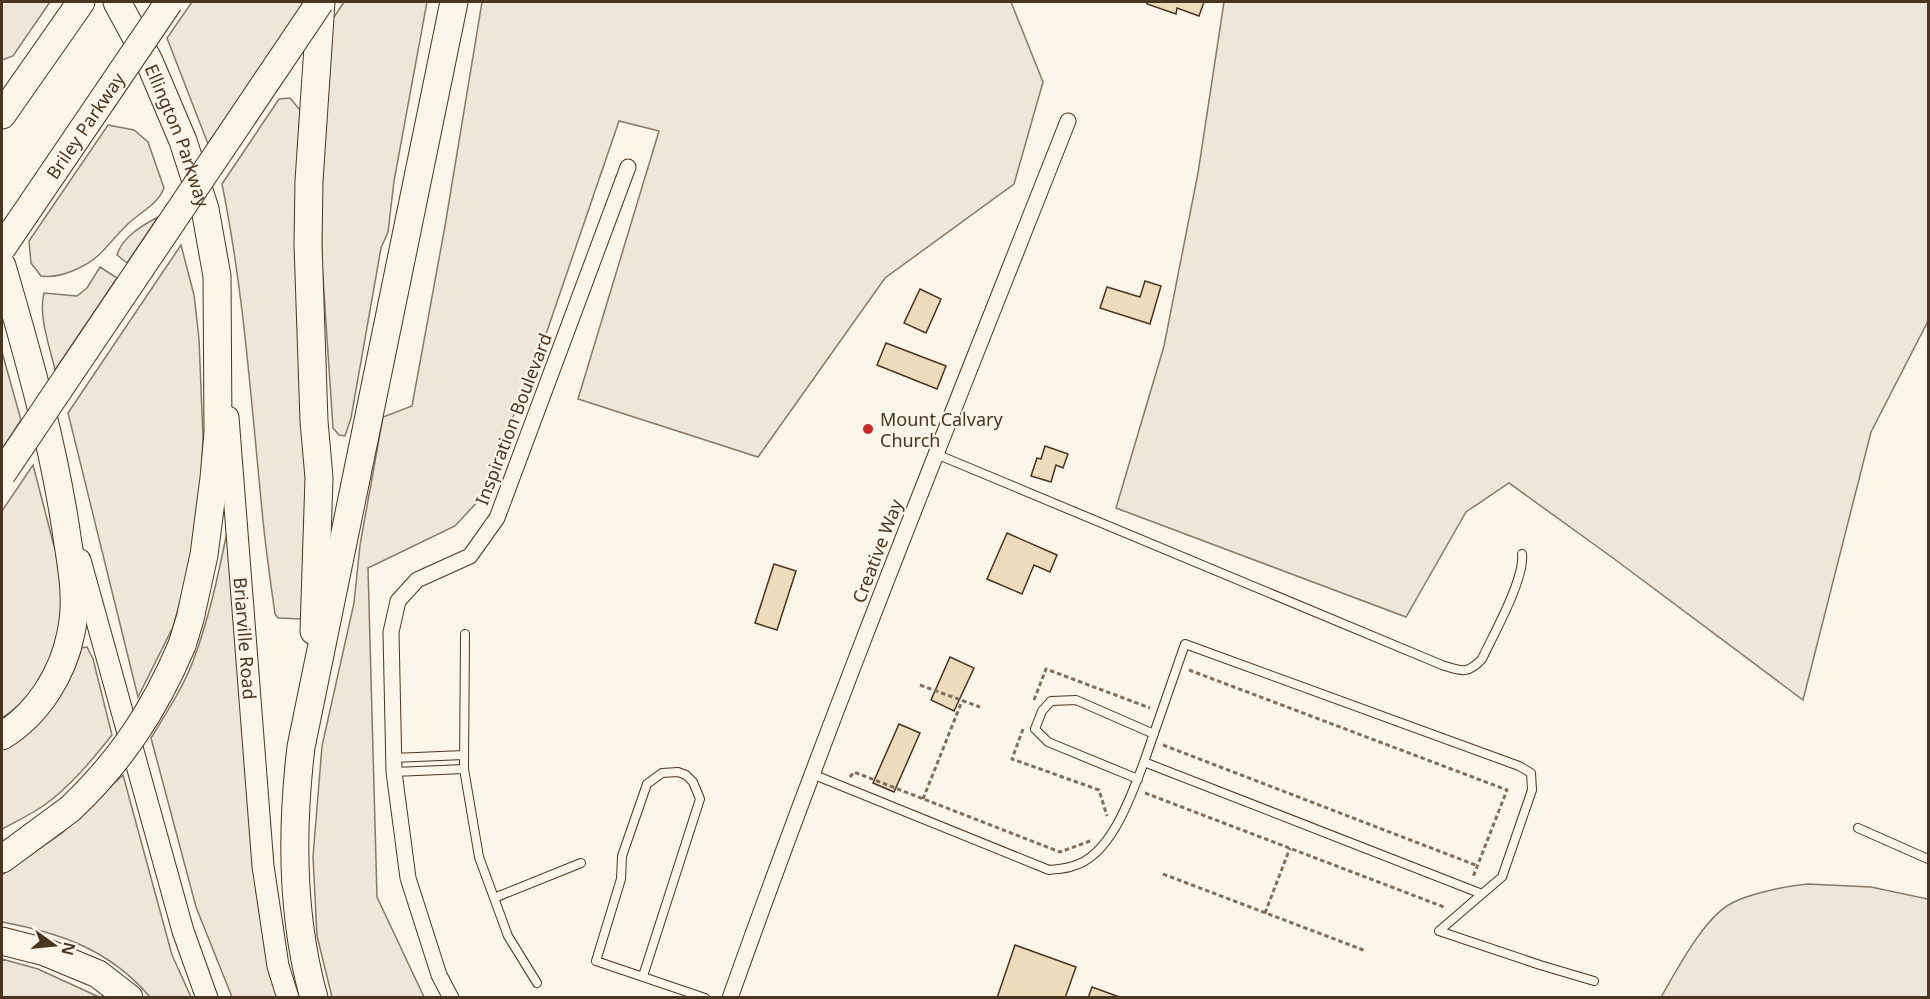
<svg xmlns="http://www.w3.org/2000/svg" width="1930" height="999" font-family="'Noto Sans',sans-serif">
<rect width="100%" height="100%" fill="#fbf6e9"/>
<path fill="#ede6d9" stroke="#887966" stroke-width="1.5" d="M2 2H50L13 56 2 60Z
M192 2H304L208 144 167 38Z
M344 2H427L394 181 388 232 381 248 351 418 345 436 339 435 333 428 322 263 321 201 332 20Z
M482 2H1011L1043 82 1014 184 885 278 758 457 578 399 659 131 619 121 545 337 480 499 455 526 368 568 377 897 424 997H332L317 936 313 857 322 746 354 603 360 545 383 417 412 406 445 226Z
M1224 2H1928V321L1871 432 1803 700 1613 558 1509 483 1466 512 1406 617 1116 508 1164 346 1198 173Z
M290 98 300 110 297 180 310 473 301 619 278 618 275 614C270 579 265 544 262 510 251 401 244 292 222 184L279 99Z
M108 125 134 130 148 142 164 188C158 204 142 211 129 223 118 233 110 244 100 254 86 267 60 279 41 276L31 263 29 241Z
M158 217 127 263 117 255C122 237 143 225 158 217Z
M181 245 194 295 199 339 203 437 201 482 189 570 173 627 138 697 68 413Z
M100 267 117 278 55 370C50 347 38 316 44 293L77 296 87 288Z
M2 352 21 420 2 449Z
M33 465C40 491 46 516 53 542 56 553 62 566 63 577 68 634 51 686 2 718V511Z
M227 532 282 997H232L196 907 151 738C166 713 183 688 193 661 209 619 218 576 227 532Z
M87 647 93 659 112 735C92 760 70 787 43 806 30 815 15 822 2 829V748C42 726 69 692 81 648Z
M123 775 172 955 191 997H150C110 950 61 933 2 922V875L62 833Z
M1808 884 1871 887 1928 899V997H1661C1677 970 1704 917 1732 903 1751 893 1787 886 1808 884Z
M2 959 38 969 99 997H2Z"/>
<path fill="#ecdcbc" stroke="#4a3520" stroke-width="1.5" d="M1147 2H1204L1199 16 1177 8 1176 14 1147 4Z
M1145 281 1161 286 1150 324 1100 308 1107 287 1140 297Z
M920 289 941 299 926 333 904 323Z
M886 343 946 366 937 389 877 365Z
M1045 446 1068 454 1063 468 1056 465 1051 482 1031 476 1037 458 1041 459Z
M1007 533 1057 555 1050 572 1034 565 1022 594 987 579Z
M774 564 796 571 777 630 755 623Z
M950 657 974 668 954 711 931 700Z
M899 724 920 733 894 792 873 783Z
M1015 945 1076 967 1065 998H997Z
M1092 987 1122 998H1088Z"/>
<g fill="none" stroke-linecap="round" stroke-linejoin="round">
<defs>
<path id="lane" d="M936 454 1442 665C1461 671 1467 675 1482 659 1493 635 1525 579 1522 554
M465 634 464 769 479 857 508 936 537 983
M393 758 464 755
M1144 762 1185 644 1519 766 1531 773 1532 790 1502 877 1482 894
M394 772 464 769
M812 774 1049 870C1057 869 1065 869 1073 866 1111 856 1131 796 1144 762L1482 894 1439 931 1540 965 1594 981
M1138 779 1048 742 1035 729 1042 711 1051 701 1076 700 1154 734
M1858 828 1928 859
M494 898 581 863
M643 976 700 799 693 782 686 775 678 772 662 773 647 784 622 856 621 879 596 961 705 998"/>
<path id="street" d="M451 998 439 975 408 878 394 772 391 632 398 601 417 580 470 556 497 518 628 167
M730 998C835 703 953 412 1068 121"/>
<g id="secondary">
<path id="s1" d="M228 417 263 866 278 966 288 998"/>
<path d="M80 560 183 931 207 998"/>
</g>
<g id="highway">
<path id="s2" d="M117 2 149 61 183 141 205 209 217 276 218 433 214 478 204 555 190 619 182 645"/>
<path d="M2 115 81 2"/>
<path d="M2 266C28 355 54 446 67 537 72 569 78 601 71 633 63 674 38 714 2 736"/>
<path d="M314 631 319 478 314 421 308 244 309 181 321 2"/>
<path d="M2 859 70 809"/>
<path d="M2 941 45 952 98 974 129 998"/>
<path d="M314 998C291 916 291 831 301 747L454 2"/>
</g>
</defs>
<use href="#lane" stroke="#4a3520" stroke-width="10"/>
<use href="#street" stroke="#4a3520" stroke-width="17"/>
<use href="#secondary" stroke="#4a3520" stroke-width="23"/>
<use href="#highway" stroke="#4a3520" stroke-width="29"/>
<path stroke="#7f6f5c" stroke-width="3" stroke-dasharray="4.5 3" stroke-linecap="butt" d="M1189 670 1507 790 1473 877
M920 685 980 707
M1034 700 1046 669 1150 708
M1023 729 1012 759 1099 790 1107 816
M1163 745 1478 866
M850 777 854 772 1060 852 1090 841
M1145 793 1444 907
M923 799 962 701
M1163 874 1366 951
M1265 913 1290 848"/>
<use href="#lane" stroke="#fbf6e9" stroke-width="8"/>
<use href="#street" stroke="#fbf6e9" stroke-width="15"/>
<use href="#secondary" stroke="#fbf6e9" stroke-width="21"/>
<use href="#highway" stroke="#fbf6e9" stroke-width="27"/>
<defs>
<g id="highway-bridge">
<path id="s3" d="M2 248 169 2"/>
<path d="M2 474 320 2"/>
<path d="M70 809C121 761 155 709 182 645"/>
</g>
</defs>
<use href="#highway-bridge" stroke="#4a3520" stroke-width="29" stroke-linecap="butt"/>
<use href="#highway-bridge" stroke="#fbf6e9" stroke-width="27"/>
</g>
<circle fill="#c62828" stroke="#fbf6e9" stroke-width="2" cx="868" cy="429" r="6"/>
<g text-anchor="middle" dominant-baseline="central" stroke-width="4.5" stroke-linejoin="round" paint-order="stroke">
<g font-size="18" fill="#4a3520" stroke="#fbf6e9">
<text stroke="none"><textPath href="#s3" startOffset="148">Briley Parkway</textPath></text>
<text stroke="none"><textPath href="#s2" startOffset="147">Ellington Parkway</textPath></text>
<text transform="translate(513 419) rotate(-69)">Inspiration Boulevard</text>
<text transform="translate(877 551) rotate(-69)">Creative Way</text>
<text stroke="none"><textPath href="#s1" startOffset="222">Briarville Road</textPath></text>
</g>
<g font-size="18" fill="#4a3520" stroke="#fbf6e9" text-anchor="start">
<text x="880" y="419">Mount Calvary<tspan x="880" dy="21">Church</tspan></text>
</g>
</g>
<rect width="1930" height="999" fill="none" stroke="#4a3520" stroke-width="6"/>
<g transform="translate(54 945) rotate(105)" stroke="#fbf6e9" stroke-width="4.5" paint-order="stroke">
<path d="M0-4.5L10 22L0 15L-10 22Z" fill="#4a3520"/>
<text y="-9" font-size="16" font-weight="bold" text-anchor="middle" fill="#4a3520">N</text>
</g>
</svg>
